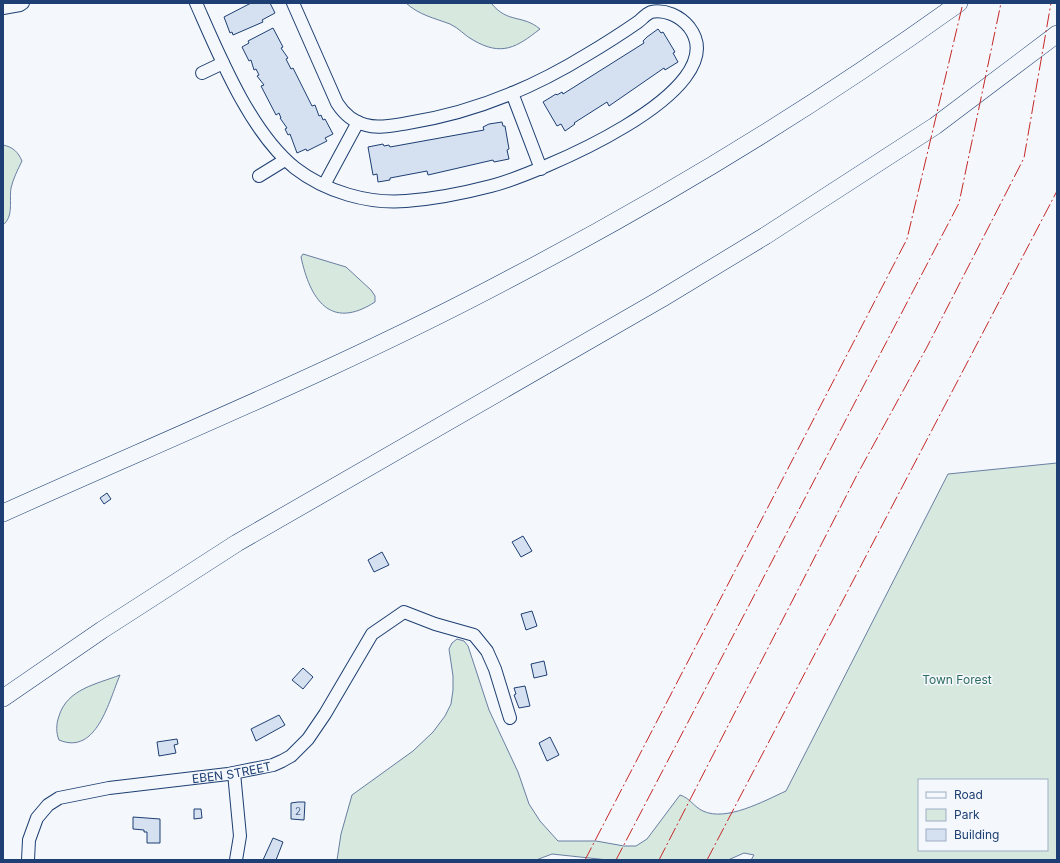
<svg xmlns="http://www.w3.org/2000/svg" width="1060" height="863" font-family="Inter,sans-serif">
<rect width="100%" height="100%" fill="#f4f7fb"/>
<path fill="#d7e8df" stroke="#687fa3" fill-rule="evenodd" d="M406 3H491C508 24 522 14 540 29 517 47 502 57 473 40 465 36 459 28 450 24 434 18 419 15 406 3Z
M3 145C13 147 18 152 22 161 18 169 13 179 11 188 9 201 14 216 3 225Z
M303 254 346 267 371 290 375 296V302C330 331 310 299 301 257Z
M1057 463V860H751L754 855 744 853 728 860H608L552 854 536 860H337L341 834 352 795 413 751 433 732 445 716 451 704 453 690V676L449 649 452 643 457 639 464 641 468 646 489 710 518 772 529 804 540 821 558 841H596L624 846H636L647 839 680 795C690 798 694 807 703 811 726 822 764 801 786 791L948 474ZM919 780H1047V850H919Z
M120 675C109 700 97 756 59 740 56 733 56 724 59 716 67 689 97 684 120 675Z"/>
<path fill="#d5e0f0" stroke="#1d3f73" d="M251 3H270L275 13 262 20 263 22 233 35 232 32 230 33 224 17Z
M273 28 283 47 281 48 288 58 286 59 291 69 293 68 312 106 315 105 319 116 321 115 323 120 325 119 333 134 325 138 327 141 307 151 306 149 297 153 290 134 288 135 285 129 287 128 280 118H281L279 113 276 115 261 86 264 85 257 76 259 75 256 69 254 70 251 60 249 61 242 47 249 43 248 41Z
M658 29 661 33 663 32 675 52 673 53 678 62 665 70 664 68 609 106 607 102 574 123 575 124 565 131 561 124 557 126 543 102 556 94 557 95 562 92 563 94 644 43 643 41 647 37Z
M502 122 503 126H505L509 149 507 150 509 159 494 162 493 160 428 175 427 171 390 178V180L378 182 377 174 373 175 368 147 383 144 384 146 389 145 390 147 484 130 483 127 489 124Z
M107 493 111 499 104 504 100 498Z
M523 536 532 551 521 557 512 542Z
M382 552 389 565 374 572 368 560Z
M532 611 537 626 526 630 521 614Z
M544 661 547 675 534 678 531 664Z
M303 668 313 677 303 689 292 680Z
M525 686 530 706 519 708 514 695 516 694 514 688Z
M279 715 285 725 256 741 251 729Z
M550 737 559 755 547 761 539 743Z
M177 739 178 744 174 745 176 753 159 756 157 742Z
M298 802H305L304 820 291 819V803Z
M194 809H201L202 818 194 819Z
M133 817 160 819V843H147V832H144V830L133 829Z
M273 838 283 842 276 860H263Z"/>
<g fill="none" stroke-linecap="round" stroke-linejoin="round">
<defs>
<g id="minor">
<path d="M196 3C219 55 250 132 295 168 326 192 368 204 406 201 434 199 464 193 491 186 534 175 739 91 689 27 680 16 665 9 651 12 646 14 642 19 638 22 622 33 605 44 588 54 533 88 472 113 408 123 395 125 378 129 366 125 353 122 344 114 337 103L293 3"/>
<path d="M3 8 20 5 23 3"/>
<path d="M202 73 223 63"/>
<path d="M512 93 541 169"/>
<path d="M259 176 285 160"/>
<path d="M324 185 358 122"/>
<path d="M234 773 240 836 236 860"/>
<path id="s1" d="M28 860 29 840 37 818 48 805 59 798 109 788 228 774 273 765 282 761 291 756 308 739 325 714 372 634 404 612 435 624 474 635 487 651 495 669 510 718"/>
</g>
<path id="highway" d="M3 513C174 436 348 365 513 277 668 196 817 105 959 3
M3 698 102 630 237 543 661 299 765 236 935 126 1057 34"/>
</defs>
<use href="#minor" stroke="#1d3f73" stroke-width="14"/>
<use href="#highway" stroke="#1d3f73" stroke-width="18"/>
<use href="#minor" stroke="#f4f7fb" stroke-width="12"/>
<use href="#highway" stroke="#f4f7fb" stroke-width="17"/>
<path stroke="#c62828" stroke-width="1" stroke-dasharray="14 3 2 3" stroke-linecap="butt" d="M585 860 907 239 963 3
M616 860 959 203 1001 3
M659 860 857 475 927 347 1024 158 1051 3
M707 860 1057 191"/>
</g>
<g text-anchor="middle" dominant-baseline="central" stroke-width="3" stroke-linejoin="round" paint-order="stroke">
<g font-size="10" fill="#4b6792">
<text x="298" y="811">2</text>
</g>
<g font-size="12" fill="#2c6c60" stroke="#f4f7fb">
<text x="957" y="679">Town Forest</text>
</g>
<g font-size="12" fill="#1d3f73" stroke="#f4f7fb">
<text stroke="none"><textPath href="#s1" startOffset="248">EBEN STREET</textPath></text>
</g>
</g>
<rect width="1060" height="863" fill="none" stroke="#1d3f73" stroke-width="8"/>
<rect x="918" y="779" width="130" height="72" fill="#f4f7fb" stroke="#9eadc5"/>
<rect x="926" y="792" width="20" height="6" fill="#f4f7fb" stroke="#9eadc5"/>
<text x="954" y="799" font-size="12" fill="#1d3f73">Road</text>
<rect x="926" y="809" width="20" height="12" fill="#d7e8df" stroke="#9eadc5"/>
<text x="954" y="819" font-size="12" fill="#1d3f73">Park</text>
<rect x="926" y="829" width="20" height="12" fill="#d5e0f0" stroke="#9eadc5"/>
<text x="954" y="839" font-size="12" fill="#1d3f73">Building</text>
</svg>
